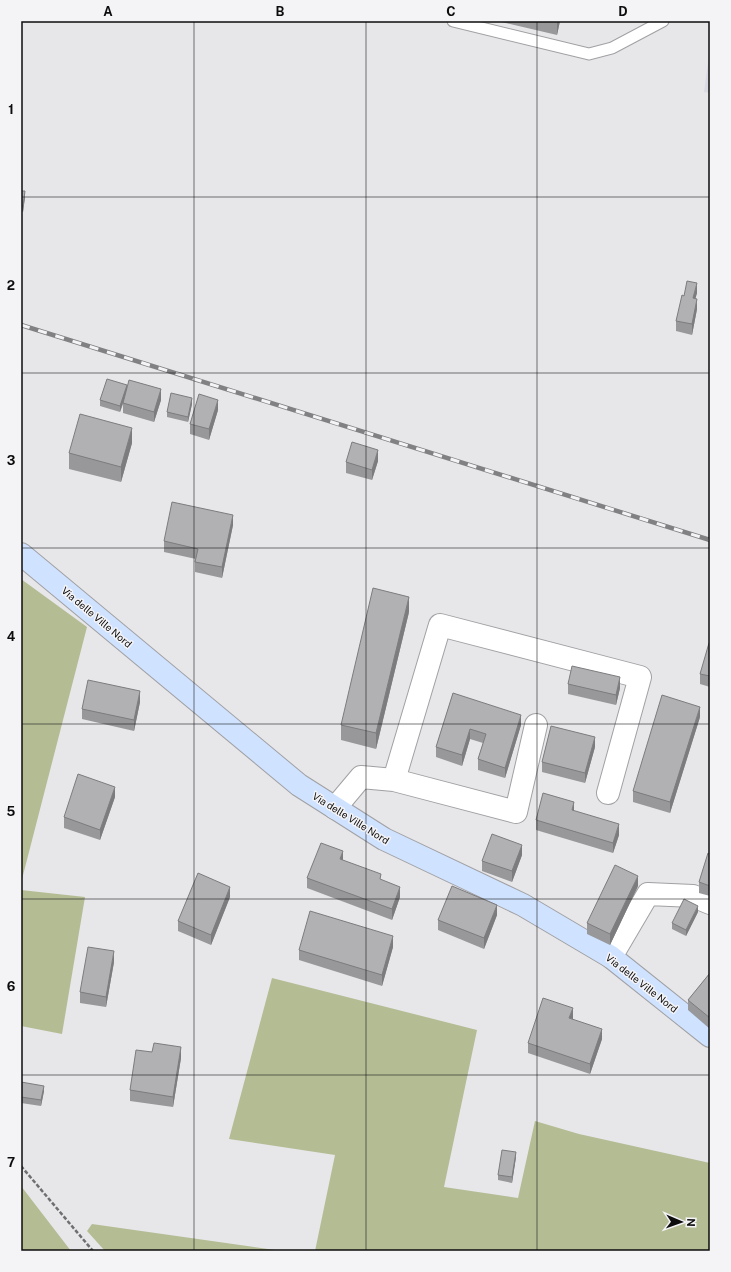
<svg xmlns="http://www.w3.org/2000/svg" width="731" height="1272" font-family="'Public Sans',sans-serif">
<rect width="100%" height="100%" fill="#e7e7ea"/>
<path fill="#d9dae4" d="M710 48V93L704 92Z"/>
<path fill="#b4bc94" d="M21 579 87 627 21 883Z
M21 890 85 897 62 1034 21 1026Z
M272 978 477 1030 444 1187 518 1198 535 1121 579 1134 710 1163V1251H315L335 1155 229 1139Z
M21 1186 71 1251H21Z
M92 1224 282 1251H105L87 1231Z"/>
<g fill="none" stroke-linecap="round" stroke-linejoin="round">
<defs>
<path id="lane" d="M453 21 589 54 612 48 663 21"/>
<path id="street" d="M394 780 516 812 536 725
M335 808 361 777 394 780 440 625 640 677 608 793
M611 957 648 894 693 896 710 903"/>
<path id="secondary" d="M21 554 299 785 384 839 523 905 611 957 710 1036"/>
</defs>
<use href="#lane" stroke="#a1a1a4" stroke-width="13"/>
<use href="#street" stroke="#a1a1a4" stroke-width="24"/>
<use href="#secondary" stroke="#a1a1a4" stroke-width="24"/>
<path stroke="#6f6f71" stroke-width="2.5" stroke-dasharray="4 2" stroke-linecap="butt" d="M21 1166 93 1251"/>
<use href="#lane" stroke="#fff" stroke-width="11"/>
<use href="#street" stroke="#fff" stroke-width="22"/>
<use href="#secondary" stroke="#cfe2ff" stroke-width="22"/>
<defs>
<path id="rail" d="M21 325 710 540"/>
</defs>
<use href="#rail" stroke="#818183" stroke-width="4.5"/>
<use href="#rail" stroke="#f4f4f7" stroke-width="3" stroke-dasharray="9" stroke-linecap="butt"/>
</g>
<path fill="#98989b" d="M497 21H560L557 35Z
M21 191 25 197 23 212 21 211Z
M697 293 695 298 697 309 692 335 676 331V321L684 296Z
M127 390 161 400 154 422 123 413V404L120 412 100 406V400Z
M192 404 188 422 167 417V412Z
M218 410 209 440 190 434V424Z
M132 443 121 482 69 469V453Z
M378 461 372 480 346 473V462Z
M233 525 222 578 195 572V562L196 559 164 552V541Z
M409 612 376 749 341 740V725Z
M710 644V687L700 684V674Z
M568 684 620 688 616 705 568 694Z
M453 693 521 725 505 778 478 770V759L483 743 470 739 462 766 436 757V747Z
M140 702 134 731 82 719V709Z
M700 717 670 813 633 802V791Z
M595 747 585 783 542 772V762Z
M115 797 100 840 64 828V817Z
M574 811 619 835 613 853 536 830V820Z
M710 854V896L699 893V882Z
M522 855 512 882 482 871V861Z
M343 860 381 880 400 897 392 920 307 888V878Z
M638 886 610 945 587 934V923Z
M230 897 211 945 178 931V921Z
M698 912 686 936 672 929V923Z
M497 915 484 949 438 930V920Z
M393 947 382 986 299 960V950Z
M114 962 106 1007 80 1003V992Z
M710 973V1029L688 1010V1000Z
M572 1019 602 1039 590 1074 528 1053V1043L573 1019Z
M181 1058 173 1107 130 1101V1090Z
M21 1082 44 1091 41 1106 21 1103Z
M516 1157 512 1183 498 1180V1175Z"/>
<path fill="#7c7c7e" d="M557 21H560L557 35Z
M25 191V197L23 212V206Z
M697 283V293L693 308V298Z
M697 299V309L692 335V324Z
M127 385V390L120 412V406Z
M161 389V400L154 422V412Z
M192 398V404L188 422V417Z
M218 400V410L209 440V429Z
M132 428V443L121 482V467Z
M378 450V461L372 480V470Z
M233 515V525L222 578V567Z
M409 597V612L376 749V733Z
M620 677V688L616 705V695Z
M140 691V702L134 731V720Z
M700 707V717L670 813V802Z
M521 715V725L505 778V768Z
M470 729V739L462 766V755Z
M595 737V747L585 783V773Z
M115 787V797L100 840V830Z
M574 802V813L572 810Z
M619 824V835L613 853V843Z
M522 845V855L512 882V871Z
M343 851V861L340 859Z
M638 876V886L610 945V934Z
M230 887V897L211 945V935Z
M400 887V897L392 920V909Z
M497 905V915L484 949V938Z
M698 906V912L686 936V930Z
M393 936V947L382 986V975Z
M114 951V962L106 1007V997Z
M573 1008V1019L569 1029V1018Z
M602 1029V1039L590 1074V1064Z
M181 1047V1058L173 1107V1097Z
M44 1086V1091L41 1106V1100Z
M516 1152V1157L512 1183V1177Z"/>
<path fill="#b1b1b4" stroke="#7c7c7e" d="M21 191H25L23 206H21Z
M687 281 697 283 693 298 697 299 692 324 676 321 682 295 684 296Z
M107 379 127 385 120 406 100 400Z
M129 380 161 389 154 412 123 403Z
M171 393 192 398 188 417 167 412Z
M199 394 218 400 209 429 190 424Z
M80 414 132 428 121 467 69 453Z
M352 442 378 450 372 470 346 462Z
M172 502 233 515 222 567 195 562 198 549 164 541Z
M373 588 409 597 376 733 341 725Z
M709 643 710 644V676L700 674Z
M572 666 620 677 616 695 568 684Z
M88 680 140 691 134 720 82 709Z
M453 693 521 715 505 768 478 759 486 734 470 729 462 755 436 747Z
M662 695 700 707 670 802 633 791Z
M551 726 595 737 585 773 542 762Z
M78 774 115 787 100 830 64 817Z
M543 793 574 802 572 810 619 824 613 843 536 820Z
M492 834 522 845 512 871 482 861Z
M321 843 343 851 340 859 381 874 380 879 400 887 392 909 307 878Z
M708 853 710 854V886L699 882Z
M615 865 638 876 610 934 587 923Z
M198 873 230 887 211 935 178 921Z
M452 886 497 905 484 938 438 920Z
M684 899 698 906 686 930 672 923Z
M310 911 393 936 382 975 299 950Z
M88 947 114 951 106 997 80 992Z
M710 973V1018L688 1000Z
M543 998 573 1008 569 1018 602 1029 590 1064 528 1043Z
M154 1043 181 1047 173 1097 130 1090 136 1050 152 1052Z
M21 1082 44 1086 41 1100 21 1097Z
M502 1150 516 1152 512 1177 498 1175Z"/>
<path fill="none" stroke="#0c0c0d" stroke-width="1" stroke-opacity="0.55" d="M194 21V1251M366 21V1251M537 21V1251M21 197H710M21 373H710M21 548H710M21 724H710M21 899H710M21 1075H710"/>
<g text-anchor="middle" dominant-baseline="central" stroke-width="3" stroke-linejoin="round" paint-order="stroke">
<g font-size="10" fill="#0c0c0d" stroke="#f4f4f7">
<text transform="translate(97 617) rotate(40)">Via delle Ville Nord</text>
<text transform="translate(351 818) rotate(32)">Via delle Ville Nord</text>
<text transform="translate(642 983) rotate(38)">Via delle Ville Nord</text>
</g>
</g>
<rect width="731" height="1272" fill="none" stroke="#f4f4f7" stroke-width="44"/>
<g transform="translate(681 1222) rotate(92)" stroke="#f4f4f7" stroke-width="3" paint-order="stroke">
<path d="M0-3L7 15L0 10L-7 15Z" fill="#0c0c0d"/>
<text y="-6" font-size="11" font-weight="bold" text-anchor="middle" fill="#0c0c0d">N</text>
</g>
<rect x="22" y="22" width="687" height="1228" fill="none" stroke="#0c0c0d" stroke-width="1.5"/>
<g font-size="13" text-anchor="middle" font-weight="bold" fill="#0c0c0d">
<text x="108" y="16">A</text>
<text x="280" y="16">B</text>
<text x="451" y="16">C</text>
<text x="623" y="16">D</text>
<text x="11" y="114">1</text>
<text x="11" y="290">2</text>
<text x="11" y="465">3</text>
<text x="11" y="641">4</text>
<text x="11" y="816">5</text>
<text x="11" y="991">6</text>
<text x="11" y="1167">7</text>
</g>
</svg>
